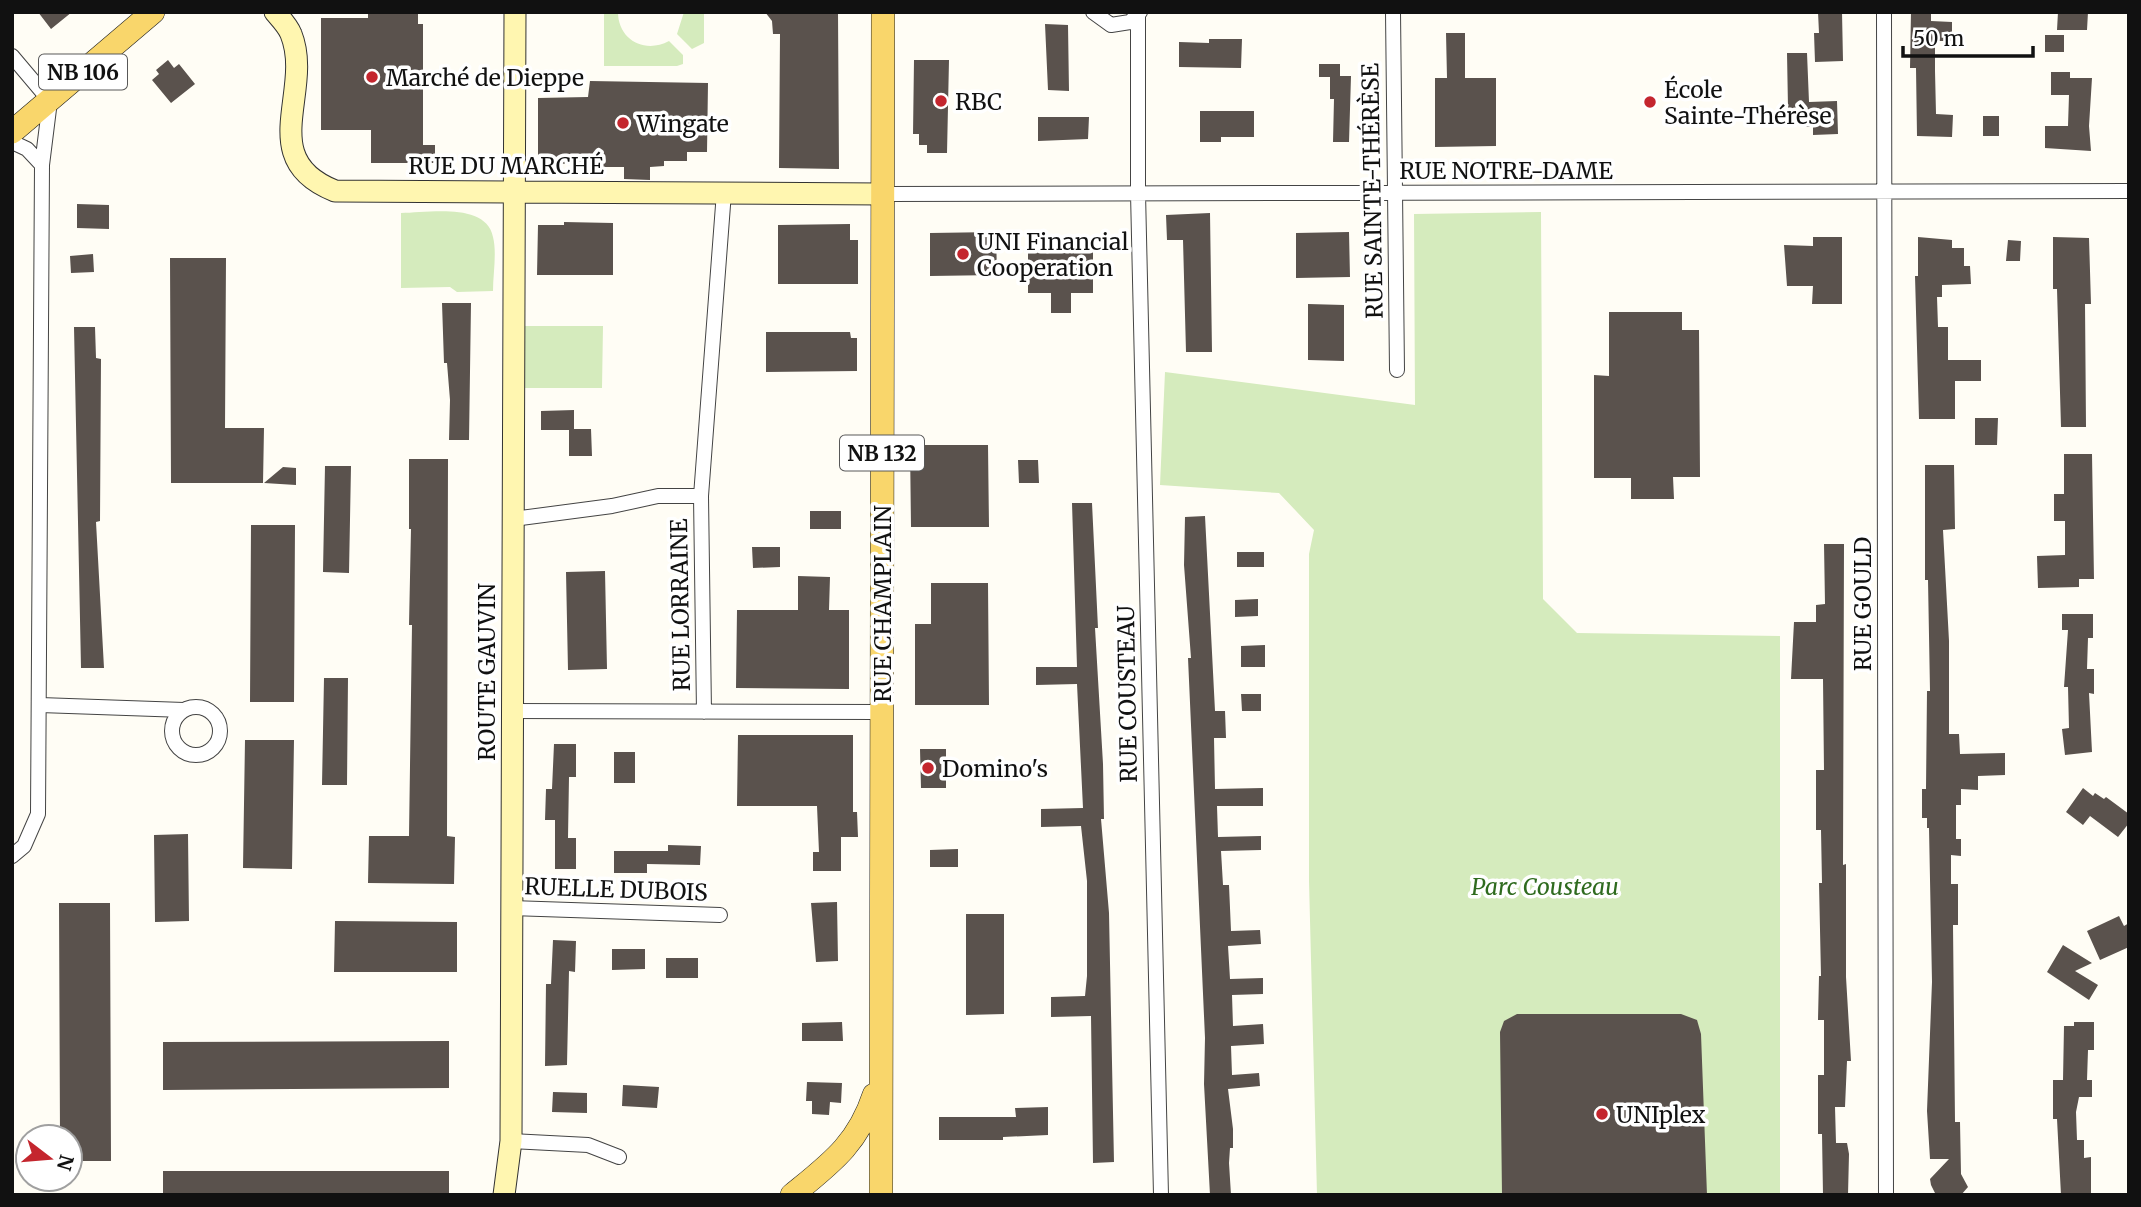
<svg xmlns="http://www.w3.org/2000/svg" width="2141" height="1207" font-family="Merriweather,serif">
<rect width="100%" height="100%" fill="#fffdf5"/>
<path fill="#d5ebbd" d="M604 12H618C618 40 645 54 669 41L683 55V64L677 66H604Z
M684 12H704V43L692 49 677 34Z
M1541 212 1543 599 1577 633 1780 636V1195H1317L1309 881V554L1314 530 1279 493 1160 485 1165 372 1415 405 1414 214Z
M401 213C428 213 486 202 493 237 497 253 493 274 493 291L457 292 450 287 401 288Z
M525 326H603L602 388H524Z"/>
<path fill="#5a524d" d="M38 12H72L51 29Z
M368 12H418V24H423V145H435V163H371V130H321V18H368Z
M765 12H838L839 169 779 168 780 34H773L772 21Z
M1818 12H1842L1843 61 1815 62 1814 33H1819Z
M1911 12H1931V21L1952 22V41H1935V71L1936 114 1953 115 1952 137 1917 136 1916 68H1910Z
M2058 12H2088L2087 30H2057Z
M1045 24 1068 25 1069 91 1048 90Z
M1446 33H1465V78H1496V146L1435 147V78H1447Z
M2045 35H2064V52H2045Z
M1209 39H1242L1241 68 1179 67V42L1209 43Z
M1787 53H1807L1809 102 1837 101 1838 134 1813 135V127L1783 125V108H1788Z
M168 60 174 68 179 64 195 84 171 103 152 80 159 74 156 70Z
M914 60H949L947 153H927V145H919V134H913Z
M1319 64H1340V76H1351L1349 142H1333L1334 99H1330V77H1319Z
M2051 72H2070V78H2092L2089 126 2091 151 2045 148V126H2068L2069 95H2051Z
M590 81 708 83 707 152H687V161H664V166L650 167V180L624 179V167H603V163L546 164 538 157V98L588 97Z
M1200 111H1254V137H1221V142H1200Z
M1983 116H1999V136H1983Z
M1038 117H1089L1088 139 1038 141Z
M77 204 109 205V229L77 228Z
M1210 213 1212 352H1186L1183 240H1167L1166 215Z
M564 222 613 223V275H537L538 225H564Z
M850 224V240H858V284H778V225Z
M996 232 997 275 930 276V233Z
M1349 232 1350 277 1296 278V233Z
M1813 237H1842V304H1812L1813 286H1787L1784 245 1813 246Z
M1918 237 1952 240V248H1964V266H1970L1971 284 1942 285V297H1937L1938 327H1948V360H1981V381H1955V419H1919L1915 276H1918Z
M2053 237 2089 238 2091 304H2085L2086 427H2061L2057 289H2053Z
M1028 240 1093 241V293H1071V313H1051V293H1028Z
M2008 240 2021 241 2020 261H2006Z
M93 254 94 272 71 273 70 256Z
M170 258H226L225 428H264L263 483H171Z
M442 303H471L469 440H449L450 400 447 363H444Z
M1308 304 1344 305V361L1308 360Z
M1609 312H1682V330H1699L1700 477H1673L1674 499H1631V478H1594V375L1609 376Z
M74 327H95L96 358 101 359 100 521 96 522 104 668H81Z
M766 332H850L851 338H857V371L766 372Z
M574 410V429H591L592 456H569V430H541V411Z
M1975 418H1998L1997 445H1975Z
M910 445H988L989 527H911Z
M2064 454H2092L2094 579H2079V587L2038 588 2037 556 2065 555V521H2054V494H2064Z
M409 459H448L447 836 455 837 454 884 368 883 369 836H409L412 625H409L411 529H409Z
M1018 460H1038L1039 483H1019Z
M1925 465H1954L1955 529 1943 530 1949 641V734H1959L1960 754 2005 753V775L1978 776V790L1961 789V805H1956V839H1961V856L1951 855V884H1958V925H1953L1955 1122H1960L1961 1174 1968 1187 1961 1195H1936L1931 1185 1930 1179 1949 1159H1930L1927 1111 1932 982 1929 828H1927V818H1922V789H1926L1927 691H1930L1928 580H1925Z
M325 466H351L349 573 323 572Z
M283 467 296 468V485L264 483Z
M1072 503H1092L1098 628H1095L1103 764 1104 819H1101L1109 913 1114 1162 1093 1163 1091 1016 1051 1017V997L1085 996 1087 976V881L1081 826 1041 827V809L1083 808 1077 684 1036 685V667H1077Z
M810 511H841V529H810Z
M1205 516 1215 711H1225L1226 738H1214L1215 789 1263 788V806H1217L1218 837 1261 836V850L1221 851 1223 885H1229L1231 931 1260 930 1261 944 1228 946 1230 979 1263 978V994L1232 995 1233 1026 1263 1024 1264 1044 1231 1046 1232 1075 1259 1073 1260 1086 1228 1089 1233 1129V1148H1230L1229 1163 1231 1195H1210L1204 1084 1205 1038 1188 658H1191L1184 565 1185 517Z
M251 525H295L294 702H250Z
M1824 544H1844L1843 865 1846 864V977L1851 1061H1847L1845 1107H1835L1836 1143H1847L1849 1154 1848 1195H1823L1822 1134H1818V1075H1824V1020H1818L1819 976H1821L1819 883H1822L1821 830H1816V770H1824L1823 679H1791L1794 622H1816V605L1825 604Z
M752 547H780V567L753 568Z
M1237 552H1264V567H1237Z
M605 571 607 669 568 670 566 572Z
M798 576 830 577 829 610H849V689L736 688 737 610H798Z
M931 583H988L989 705H915V624H931Z
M1258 599V616L1235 617V600Z
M2062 614H2093V638H2088L2087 669H2094V694L2089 693 2092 752 2065 755 2062 729 2069 728 2068 687H2064L2068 630H2062Z
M1265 645V667H1241V646Z
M324 678H348L347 785H322Z
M1241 694H1261V711H1242Z
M738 735H853V812H857L858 837H841V871H813V852H819L817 806H737Z
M245 740H294L292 869 243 868Z
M554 744H576V777H569L568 838H576V869H555V820H545L546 789H552Z
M920 749H946V788H921Z
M614 752H635V783H614Z
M2083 788 2093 796 2095 793 2104 799 2106 797 2129 814V823L2118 837 2090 816 2083 825 2066 812Z
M188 834 189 921 155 922 154 835Z
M668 845 701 846 700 865 647 864V873H614V851H668Z
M958 849V867H930V850Z
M837 902 838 961 816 962 811 903Z
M59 903H110L111 1161H70V1137H60Z
M966 914H1004V1014L966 1015Z
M2119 916 2124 926 2129 923V947L2100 960 2087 931Z
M335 921 457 922V972H334Z
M553 940 576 941 575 972 569 971 567 1065 545 1066 546 984H551Z
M2063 945 2092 963 2075 971 2098 985 2089 1000 2047 972Z
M612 949H645V969L612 970Z
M666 958H698V978H666Z
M1517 1014H1681L1697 1020 1701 1034 1707 1195H1502L1500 1032 1504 1021Z
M842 1022 843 1041H802V1023Z
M2074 1022H2094V1050H2088L2087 1080H2092V1097H2079L2076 1112 2077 1140H2084V1158L2091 1157V1195H2061L2057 1119H2053V1080H2063L2064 1026H2074Z
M449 1041V1088L163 1090V1042Z
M807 1082 842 1083 841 1103 830 1102 829 1115 812 1114V1101H806Z
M623 1085 659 1087 657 1108 622 1106Z
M553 1092 587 1093V1113L552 1112Z
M1048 1107V1135L1003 1137V1140H939V1117H1016L1015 1108Z
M163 1171H449V1195H163Z"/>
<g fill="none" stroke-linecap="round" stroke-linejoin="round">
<defs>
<path id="street" d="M1093 12 1111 25 1130 22 1140 12
M1393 12 1397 370
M1884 12 1886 1195
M1138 16V193L1161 1195
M12 56 50 101 42 165 38 814 24 846 12 856
M12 142 27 149 42 165
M883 194 2129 191
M701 496 724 192
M513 519 612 506 658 496H701L704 712
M40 705 184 710
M172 731a24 24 0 1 1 48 0a24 24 0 1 1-48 0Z
M512 711 882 712
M511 908 720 915
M511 1141 588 1145 619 1157"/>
<path id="secondary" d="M275 12C281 19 288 26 291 34 314 91 254 159 335 191L883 194
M504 1195 511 1141 515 12"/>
<path id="primary" d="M12 132 153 12
M792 1195C830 1164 858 1144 874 1095
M881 1195 883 12"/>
</defs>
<use href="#street" stroke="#444" stroke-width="16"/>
<use href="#secondary" stroke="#333" stroke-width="23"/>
<use href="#primary" stroke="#222" stroke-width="24"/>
<use href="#street" stroke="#fff" stroke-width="14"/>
<use href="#secondary" stroke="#fff6b0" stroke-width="21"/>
<use href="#primary" stroke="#f9d66b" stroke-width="23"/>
</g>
<g fill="#c4262e" stroke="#fff" stroke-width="2.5">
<circle cx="372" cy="77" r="7"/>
<circle cx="941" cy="101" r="7"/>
<circle cx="1650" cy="102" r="7"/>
<circle cx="623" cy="123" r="7"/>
<circle cx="963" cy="254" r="7"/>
<circle cx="928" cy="768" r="7"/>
<circle cx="1602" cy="1114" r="7"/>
</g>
<g text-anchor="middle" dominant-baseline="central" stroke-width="7" stroke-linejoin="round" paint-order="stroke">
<g fill="#fff" stroke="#585858" stroke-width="2">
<rect x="39" y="54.5" width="88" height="35" rx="5"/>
<rect x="840" y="435.5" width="84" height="35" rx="5"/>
</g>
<g font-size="21" font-weight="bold" fill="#111">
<text x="83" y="72">NB 106</text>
<text x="882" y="453">NB 132</text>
</g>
<g font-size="23" fill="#111" stroke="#fff" text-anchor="start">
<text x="386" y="77">Marché de Dieppe</text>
<text x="1664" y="89">École<tspan x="1664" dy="26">Sainte-Thérèse</tspan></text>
<text x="955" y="101">RBC</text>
<text x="637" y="123">Wingate</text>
<text x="977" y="241">UNI Financial<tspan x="977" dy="26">Cooperation</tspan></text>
<text x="942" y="768">Domino's</text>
<text x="1616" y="1114">UNIplex</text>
</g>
<g font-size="23" fill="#111" stroke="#fff">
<text x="506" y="165">RUE DU MARCHÉ</text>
<text x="1506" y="170">RUE NOTRE-DAME</text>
<text transform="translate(1372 191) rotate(-91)">RUE SAINTE-THÉRÈSE</text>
<text transform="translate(882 604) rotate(-90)">RUE CHAMPLAIN</text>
<text transform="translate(1862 604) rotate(-90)">RUE GOULD</text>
<text transform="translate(680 605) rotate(-91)">RUE LORRAINE</text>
<text transform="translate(486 672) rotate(-90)">ROUTE GAUVIN</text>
<text transform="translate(1127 694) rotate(-91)">RUE COUSTEAU</text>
<text transform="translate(616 889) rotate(2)">RUELLE DUBOIS</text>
</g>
<g font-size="23" font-style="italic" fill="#2f6b1f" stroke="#fff">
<text x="1545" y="886">Parc Cousteau</text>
</g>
</g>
<rect width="2141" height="1207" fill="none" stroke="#111111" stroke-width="28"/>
<g transform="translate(49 1158) rotate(106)"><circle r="33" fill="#ffffff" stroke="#a0a0a0" stroke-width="2"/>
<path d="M0-5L12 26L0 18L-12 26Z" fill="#c4262e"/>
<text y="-10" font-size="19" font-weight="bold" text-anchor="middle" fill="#111111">N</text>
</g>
<path d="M1903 46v10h130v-10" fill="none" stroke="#111111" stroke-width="3.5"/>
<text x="1913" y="46" font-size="21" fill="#111111" stroke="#ffffff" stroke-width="5" paint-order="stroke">50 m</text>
</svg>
